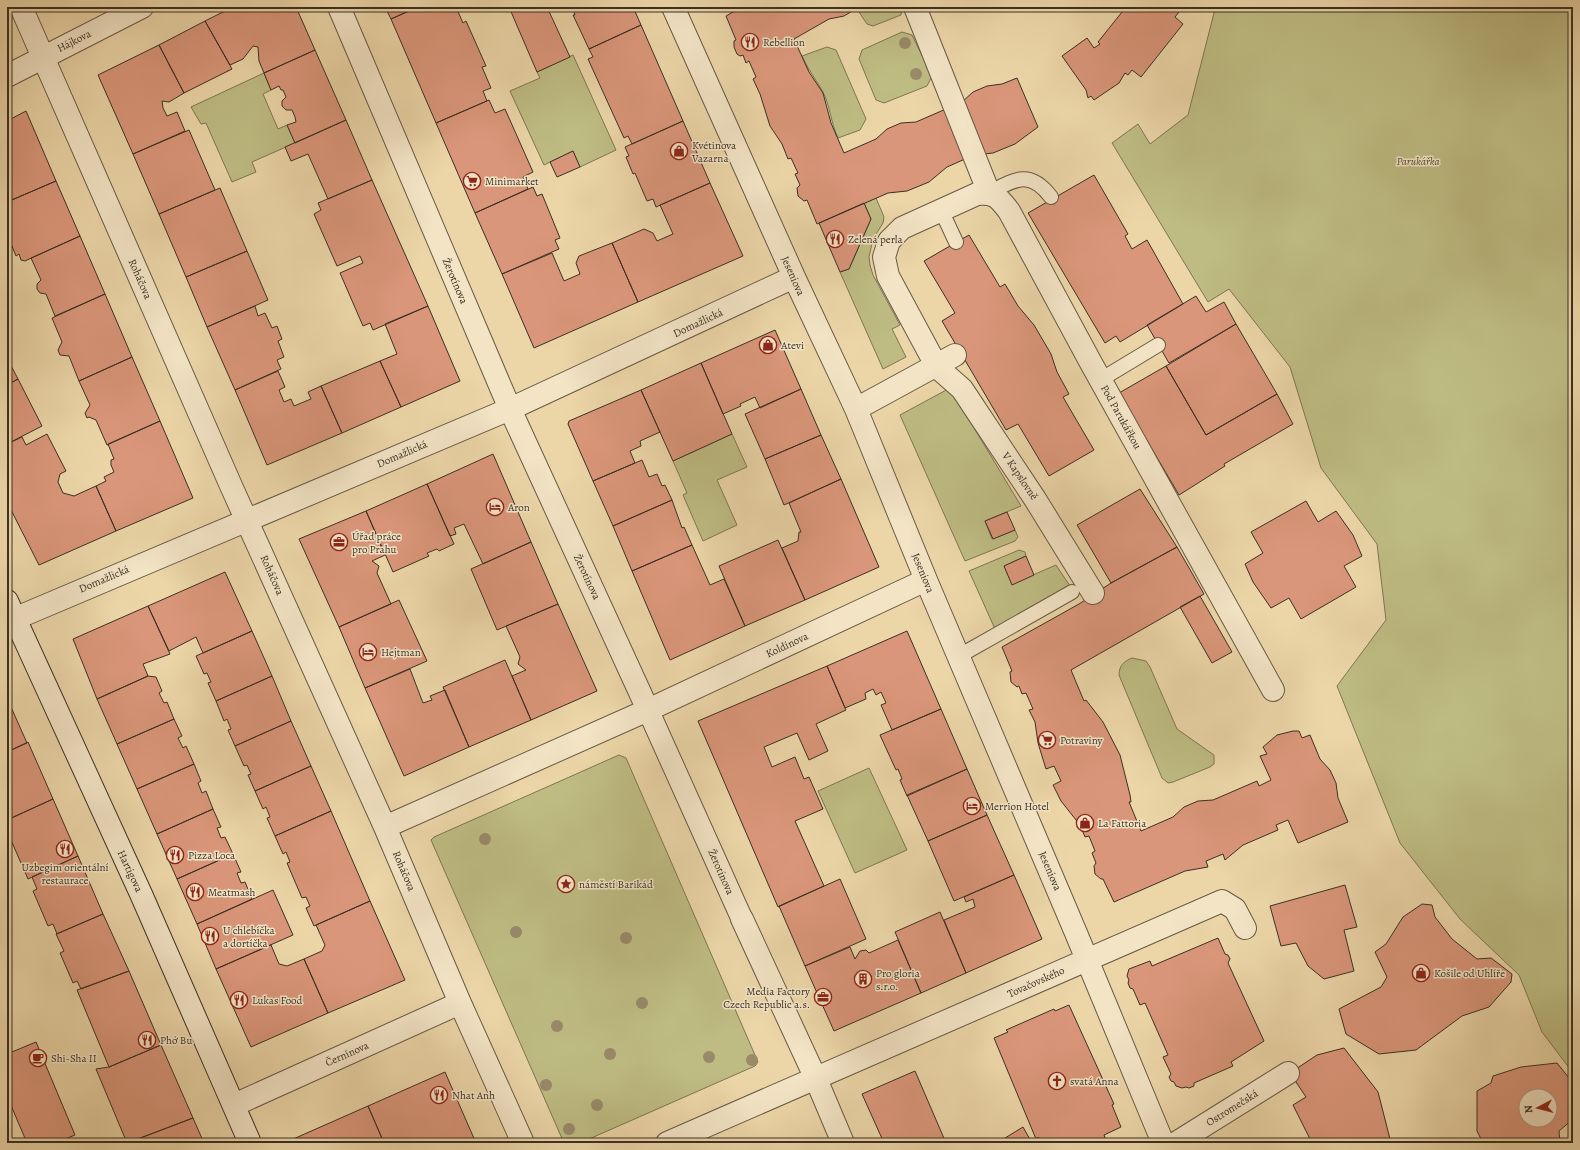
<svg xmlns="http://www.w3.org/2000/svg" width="1580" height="1150" font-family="Alegreya,serif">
<rect width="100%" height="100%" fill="#ecd6a8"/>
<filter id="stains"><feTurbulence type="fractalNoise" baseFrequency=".005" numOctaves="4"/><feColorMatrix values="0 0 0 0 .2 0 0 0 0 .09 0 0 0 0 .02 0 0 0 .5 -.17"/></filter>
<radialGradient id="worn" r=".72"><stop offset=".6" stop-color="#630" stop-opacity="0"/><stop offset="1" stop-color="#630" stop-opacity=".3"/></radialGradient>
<path fill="#bebc83" stroke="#7c7654" d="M859 7H902L901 15 873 26 867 24 857 9Z
M1217 7H1573V1073L1542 1032 1519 975 1460 919 1400 843 1337 686 1386 620 1377 544 1321 468 1290 367 1229 289 1208 302 1112 143 1138 124 1150 144 1188 115 1215 9Z
M902 32 912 35 932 76 927 86 884 103 876 100 859 59 862 50Z
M827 47 836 50 866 119 860 130 838 138C831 123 830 106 823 92 816 80 808 69 802 56Z
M573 55 616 150 580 167 573 151 544 165 510 91 540 78 537 72Z
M264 73 271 90 263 94 278 129 287 125 295 143 252 162 256 172 232 182 206 123 201 124 191 107Z
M876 198 884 217 883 223 873 239 869 257 870 265 873 275 900 325 892 329 906 357 883 369 840 272 849 269 871 219 864 203Z
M950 388 1021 506 985 521 992 539 1015 530 1018 537 1015 541 965 561 900 415Z
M732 434 747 467 717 480 737 525 703 541 683 495 687 493 673 461Z
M1019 550 1025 552 1026 556 1004 566 1012 584 1056 565 1070 586 995 629 969 571Z
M1132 658 1146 661 1150 667 1177 729 1214 755V764L1210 767 1173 782 1168 783 1162 778 1119 675C1119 666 1124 661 1132 658Z
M619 755 626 758 758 1062 755 1066 580 1143H564L431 840 434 837Z
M869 768 907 850 855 873 818 791Z"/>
<path fill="#da967a" stroke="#3b3024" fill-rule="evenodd" d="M233 7H296L315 50 264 73 259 61 258 47 253 46 243 59 230 65 205 21Z
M385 7H418L391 19Z
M418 7H456L463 23 466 21 486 66 482 67 491 88 483 91 487 101 436 123 391 19Z
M509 7H547L570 57 537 72Z
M572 7H633L641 25 589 49 573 15H575Z
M742 7H859L844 16 829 19 794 39 809 72 823 93 831 123 844 153 876 139 887 129 901 123 916 122 962 102 973 92 987 86 1002 84 1017 78 1038 127 1015 144 993 153 974 155 947 167 929 182 907 191 888 193 817 224 807 200 804 201 798 196 797 188 800 185 795 174 798 173 791 158 788 159 782 144 770 126 760 94 753 79 756 77 749 61 746 63 743 55 740 56 737 54 734 47V41L736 40 726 16Z
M1126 7H1178L1176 10 1179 12 1175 17 1183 24 1141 77 1132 70 1128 75 1125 73 1119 83 1094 100 1091 96 1088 98 1086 90 1062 56 1087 38 1094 48 1100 44 1098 42Z
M205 21 232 69 184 93 159 45Z
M641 25 683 121 632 144 628 136 624 138 588 59 593 57 589 49Z
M159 45 184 93 169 102 162 101 163 108 167 116 177 112 185 131 133 154 98 75Z
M315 50 346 120 295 143 287 125 296 122 295 117 292 110H286L282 106V101L286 97 283 90H281L279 86 271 90 264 73Z
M489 100 495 113 505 109 533 172 523 177 528 189 475 213 436 123Z
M26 111 56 181 7 202V121Z
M346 120 372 180 328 199 308 154 291 161 285 147Z
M683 121 710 183 656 207 653 199 647 201 635 173 633 174 626 157 629 156 625 147Z
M189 130 215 190 159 214 133 154Z
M573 151 580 167 557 177 550 162Z
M1094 175 1128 234 1125 236 1132 249 1147 240 1183 304 1120 342 1116 336 1105 343 1028 213Z
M372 180 428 306 373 330 370 323 363 326 340 273 363 263 360 256 337 266 314 214 321 210 318 203Z
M56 181 80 236 25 261 21 260 19 254 16 256 7 234V202Z
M710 183 743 256 638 302 612 243 644 229 653 233 657 241 673 234 660 205Z
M533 187 537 196 542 194 560 238 555 240 559 249 502 274 475 213Z
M220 188 247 251 186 277 159 214Z
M864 203 871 219 849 269 840 272 819 223Z
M969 235 1000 287 1005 284 1018 306 1034 325 1051 354 1057 372 1069 394 1063 397 1094 450 1049 476 1018 424 1006 430 942 321 955 313 924 261Z
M80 236 105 294 55 316 46 294 40 293 37 289V284L41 280 31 258Z
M612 243 638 302 534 348 502 274 552 253 564 281 580 274 576 263 579 256Z
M247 251 268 300 207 327 186 277Z
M105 294 132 357 79 381 69 356 60 355 58 350 62 342 52 318Z
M1196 296 1206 312 1224 302 1236 324 1169 363 1147 325Z
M255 306 258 316 265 313 272 328 277 326 282 339 278 341 284 357 277 360 281 369 235 390 207 327Z
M428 306 460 381 401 407 380 361 397 354 385 324Z
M1236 324 1277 394 1206 435 1166 366Z
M775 330 801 389 760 408 755 397 740 404 741 406 723 414 701 363Z
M132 357 160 421 107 445 96 420 89 417 87 418 85 413 90 405 79 381Z
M7 358 18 379 7 385Z
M380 361 401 407 342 433 321 386Z
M701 363 732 434 673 461 641 390Z
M1166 366 1206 435 1277 394 1293 424 1224 464 1225 466 1179 495 1119 393Z
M278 371 285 387 279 390 284 402 291 399 294 406 311 399 308 392 321 386 342 433 267 465 235 390Z
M18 379 42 426 7 444V385Z
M801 389 821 435 765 459 745 414Z
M641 390 660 432 640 441 641 446 630 451 635 463 593 481 568 424 569 421Z
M160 421 193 498 116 531 96 486 106 481 104 477 114 472 111 465V460L114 459 108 444Z
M47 434 66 471 60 474 58 482 63 493 74 496 96 486 116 531 39 565 7 502V444L22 437 26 445Z
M821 435 841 479 784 505 765 459Z
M493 454 531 542 483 564 464 524 454 528 456 534 450 536 427 484Z
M642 460 649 477 657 474 662 486 665 485 672 500 613 526 593 481Z
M841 479 879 567 805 600 782 548 798 541 799 532H801L789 503Z
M427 484 454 544 439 551 437 549 427 553 429 556 393 572 366 511Z
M1140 489 1177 547 1111 583 1077 525Z
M672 500 682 528 684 527 692 545 632 571 613 526Z
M1306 501 1318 522 1336 511 1353 535 1362 556 1344 566 1356 587 1301 619 1289 598 1271 608 1253 582 1245 564 1263 553 1251 532Z
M366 511 385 555 372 561 379 566 377 573 391 604 339 627 299 539Z
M1007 512 1015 530 993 539 985 521Z
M778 540 805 600 745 626 719 566Z
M531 542 558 604 497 630 471 569Z
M692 545 710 585 724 579 745 626 670 660 632 571Z
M1177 547 1204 594 1071 670 1084 701 1086 700 1103 722 1120 755 1130 795 1131 802H1129L1141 831 1173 817 1184 807 1198 801 1213 800 1257 781 1259 786 1271 780 1260 756 1267 754 1263 747 1277 735 1293 731H1299L1302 738 1310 735 1320 759 1330 770 1336 783 1338 798 1348 822 1298 843 1288 820 1276 825 1278 830 1243 845 1225 860 1223 854 1206 861 1208 867 1185 871 1114 902 1103 879H1101L1095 874 1094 866 1096 863 1092 853 1095 851 1089 836 1085 837 1080 825 1061 801 1053 785 1061 781 1054 766 1046 769 1038 743 1035 722 1029 710 1033 709 1026 693 1022 694 1019 686 1017 687 1011 682 1010 672 1012 671 1002 647 1079 604 1111 583Z
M1026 556 1034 575 1012 585 1004 566Z
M225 572 252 631 203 653 196 637 169 651 148 606Z
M1200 596 1232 652 1212 663 1180 607Z
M399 600 427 661 365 688 339 627Z
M558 604 597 691 531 720 512 676 526 670 518 664 520 657 506 626Z
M148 606 170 654 143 664 148 676 97 699 73 639Z
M252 631 272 676 216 701 208 683 211 682 207 673 204 674 196 656Z
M907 631 941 709 892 730 881 705 886 703 881 692 876 695 873 689 865 693 866 699 845 708 827 666Z
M505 660 531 720 469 747 443 687Z
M827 666 846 710 816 724 828 751 809 760 797 733 764 747 772 767 795 757 804 779 809 777 823 809 795 821 824 886 778 907 698 721Z
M410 669 423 703 432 700 430 696 445 690 469 747 404 776 365 688Z
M148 676 156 677 162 691 159 693 164 703 167 702 174 719 117 744 97 699Z
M272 676 291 721 235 746 228 730 231 729 227 719 224 721 216 701Z
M7 698 27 743 7 752Z
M941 709 967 769 907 796 900 780 902 779 898 769 896 770 880 735Z
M174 719 182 736 178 738 183 748 186 746 194 764 137 789 117 744Z
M291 721 311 766 255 791 248 775 251 774 247 765 244 766 235 746Z
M28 742 53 799 7 820V752Z
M194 764 201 781 198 783 202 793 206 791 213 809 157 834 137 789Z
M311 766 331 811 275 836 267 818 270 817 266 807 263 809 255 791Z
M967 769 987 815 928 841 907 795Z
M53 799 78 856 28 879 7 831V820Z
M213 809 221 827 217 828 221 838 225 837 233 854 177 879 157 834Z
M331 811 370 901 314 926 306 908 310 906 306 897 302 898 287 863 290 862 286 852 283 854 275 836Z
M987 815 1014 875 954 901 928 841Z
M233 854 241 872 237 873 241 883 245 882 252 899 197 924 177 879Z
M78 856 103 914 57 934 53 924 48 926 33 891 37 889 32 877Z
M1014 875 1042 939 966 973 944 920 975 907 973 899 966 902 964 897Z
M840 879 866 939 805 966 779 906Z
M1345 885 1357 927 1344 930 1354 971 1324 979 1308 966 1296 943 1281 946 1270 906Z
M273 890 293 935 216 969 197 924Z
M370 901 405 980 328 1013 304 959 322 951 325 945 316 925Z
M1422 904 1432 905 1435 917 1452 939 1477 959 1491 958 1512 974 1511 982 1489 1007 1462 1016 1416 1050 1379 1054 1346 1034 1339 1009 1381 987 1387 977 1375 952 1386 944 1403 917Z
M940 912 966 973 921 993 895 932Z
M103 914 129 971 81 989 77 981 73 983 60 953 64 951 56 934Z
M1218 938 1225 954 1228 955 1230 959 1228 963 1264 1041 1231 1062 1233 1066 1194 1083V1086L1189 1088 1186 1087 1182 1088 1176 1086 1174 1082 1171 1081 1169 1077 1171 1074 1163 1057 1168 1055 1145 1003 1140 1005 1133 989 1130 988 1128 983 1129 980 1127 976 1129 969 1150 961 1152 966Z
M898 940 921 993 834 1031 805 966 850 947 855 959 860 951 866 950 869 953Z
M271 945 279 964 287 966 304 959 328 1013 251 1047 216 969Z
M129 971 161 1045 109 1067 77 990Z
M1069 1005 1114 1104 1112 1105 1121 1127 1104 1135 1107 1143H1041L1038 1137 1036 1139 994 1038 1008 1032 1006 1030 1054 1009 1055 1011Z
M36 1042 75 1135 55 1143H27L7 1096V1054Z
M161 1045 193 1118 127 1143 96 1069 109 1067Z
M1344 1048 1378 1092 1391 1143H1312L1293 1105 1306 1097 1290 1073 1317 1055Z
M1557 1063 1573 1083V1119L1559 1131 1560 1143H1483L1477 1131V1091L1491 1083 1493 1076 1521 1067ZM1526 1096H1550V1120H1526Z
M915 1071 946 1143H884L862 1094Z
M445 1072 476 1143H384L368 1106Z
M368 1106 384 1143H293L291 1140Z
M193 1118 204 1143 130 1142Z
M1023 1127 1032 1143H997Z"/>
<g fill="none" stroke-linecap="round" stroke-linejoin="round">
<defs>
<path id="service" d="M989 193C1015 179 1030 169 1051 197
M941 210 956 242
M1100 380 1158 345
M959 656 1072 592"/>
<path id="pedestrian" d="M648 710 742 919"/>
<path id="minor" d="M21 7 232 488 385 827 460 1003 523 1143
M339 7 510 409 648 710
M673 7 794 277 856 409 926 580 1076 933 1163 1143
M915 7 989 193
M7 76 142 7
M856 409 955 355
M1093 593 1035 499 962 389 937 367 888 276 884 257 889 241 902 228 977 194C995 192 999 198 1009 211L1091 363 1273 690
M7 622 510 409 794 277
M385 827 648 710 926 580
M742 919 816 1079 843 1143
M234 1105 460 1003
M667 1143 1222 901 1235 909 1245 928
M1176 1143 1288 1073"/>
<path id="secondary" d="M7 601 141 894 250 1143"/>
</defs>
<use href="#service" stroke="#675a45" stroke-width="16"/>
<use href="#pedestrian" stroke="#675a45" stroke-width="23"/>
<use href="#minor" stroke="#675a45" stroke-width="24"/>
<use href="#secondary" stroke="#3b3024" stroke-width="24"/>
<use href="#service" stroke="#f3e4c6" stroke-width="14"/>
<use href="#pedestrian" stroke="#f3e4c6" stroke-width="21"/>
<use href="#minor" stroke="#f3e4c6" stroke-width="22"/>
<use href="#secondary" stroke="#f3e4c6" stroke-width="22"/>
</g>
<g fill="#998a6a">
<circle cx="905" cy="43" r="6"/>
<circle cx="916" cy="74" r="6"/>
<circle cx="485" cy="839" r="6"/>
<circle cx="516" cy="932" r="6"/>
<circle cx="626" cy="938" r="6"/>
<circle cx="642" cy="1003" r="6"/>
<circle cx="557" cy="1026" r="6"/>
<circle cx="610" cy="1054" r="6"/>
<circle cx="709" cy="1057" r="6"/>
<circle cx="752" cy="1060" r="6"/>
<circle cx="546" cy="1085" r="6"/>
<circle cx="597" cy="1105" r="6"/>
<circle cx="569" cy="1129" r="6"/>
</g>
<defs>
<symbol id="restaurant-ring" viewBox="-11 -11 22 22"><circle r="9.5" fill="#f3e4c6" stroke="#8f2418" stroke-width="1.5"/><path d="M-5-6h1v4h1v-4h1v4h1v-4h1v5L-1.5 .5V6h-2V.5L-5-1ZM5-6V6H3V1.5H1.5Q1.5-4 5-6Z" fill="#8f2418"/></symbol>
<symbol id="shop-ring" viewBox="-11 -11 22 22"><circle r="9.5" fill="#f3e4c6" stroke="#8f2418" stroke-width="1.5"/><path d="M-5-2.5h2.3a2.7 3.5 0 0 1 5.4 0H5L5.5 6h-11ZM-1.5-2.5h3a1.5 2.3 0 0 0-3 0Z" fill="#8f2418"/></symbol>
<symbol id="supermarket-ring" viewBox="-11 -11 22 22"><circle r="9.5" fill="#f3e4c6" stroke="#8f2418" stroke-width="1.5"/><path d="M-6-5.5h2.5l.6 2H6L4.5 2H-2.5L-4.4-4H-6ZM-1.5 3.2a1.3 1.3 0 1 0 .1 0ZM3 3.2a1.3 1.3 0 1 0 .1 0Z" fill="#8f2418"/></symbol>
<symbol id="hotel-ring" viewBox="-11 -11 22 22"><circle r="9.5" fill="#f3e4c6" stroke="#8f2418" stroke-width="1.5"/><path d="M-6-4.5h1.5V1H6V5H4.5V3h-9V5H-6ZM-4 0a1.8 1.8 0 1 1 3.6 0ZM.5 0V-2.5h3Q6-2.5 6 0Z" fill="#8f2418"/></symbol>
<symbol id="office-ring" viewBox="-11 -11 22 22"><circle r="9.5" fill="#f3e4c6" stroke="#8f2418" stroke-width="1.5"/><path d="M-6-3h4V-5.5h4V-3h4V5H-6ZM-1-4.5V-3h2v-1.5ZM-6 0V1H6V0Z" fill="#8f2418"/></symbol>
<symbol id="sight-ring" viewBox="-11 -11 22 22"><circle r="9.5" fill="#f3e4c6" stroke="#8f2418" stroke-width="1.5"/><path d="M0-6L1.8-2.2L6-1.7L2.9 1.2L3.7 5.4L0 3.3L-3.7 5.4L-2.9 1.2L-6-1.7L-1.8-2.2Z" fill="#8f2418"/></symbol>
<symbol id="building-ring" viewBox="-11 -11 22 22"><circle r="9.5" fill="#f3e4c6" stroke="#8f2418" stroke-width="1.5"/><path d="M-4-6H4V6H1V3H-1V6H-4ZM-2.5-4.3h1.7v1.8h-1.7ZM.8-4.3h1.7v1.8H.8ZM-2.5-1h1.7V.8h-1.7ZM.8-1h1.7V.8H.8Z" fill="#8f2418"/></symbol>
<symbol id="cafe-ring" viewBox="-11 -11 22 22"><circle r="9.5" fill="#f3e4c6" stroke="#8f2418" stroke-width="1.5"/><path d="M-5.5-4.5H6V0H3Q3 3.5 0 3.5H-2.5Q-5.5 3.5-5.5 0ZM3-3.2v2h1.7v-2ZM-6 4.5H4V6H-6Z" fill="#8f2418"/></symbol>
<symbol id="church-ring" viewBox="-11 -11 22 22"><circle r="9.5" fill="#f3e4c6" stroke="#8f2418" stroke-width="1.5"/><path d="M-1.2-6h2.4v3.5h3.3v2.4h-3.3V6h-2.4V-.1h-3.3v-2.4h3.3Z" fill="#8f2418"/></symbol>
</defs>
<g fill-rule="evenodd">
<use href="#restaurant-ring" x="740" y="32" width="20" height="20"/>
<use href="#shop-ring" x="669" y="141" width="20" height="20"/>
<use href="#supermarket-ring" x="462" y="171" width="20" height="20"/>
<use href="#restaurant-ring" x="825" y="229" width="20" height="20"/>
<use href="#shop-ring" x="758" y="335" width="20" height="20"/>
<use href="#hotel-ring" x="485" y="497" width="20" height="20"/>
<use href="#office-ring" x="329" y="532" width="20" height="20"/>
<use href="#hotel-ring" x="358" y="642" width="20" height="20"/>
<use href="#supermarket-ring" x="1037" y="730" width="20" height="20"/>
<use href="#hotel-ring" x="962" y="796" width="20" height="20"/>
<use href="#shop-ring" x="1075" y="813" width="20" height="20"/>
<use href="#restaurant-ring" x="55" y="839" width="20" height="20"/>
<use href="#restaurant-ring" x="165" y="845" width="20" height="20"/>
<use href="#sight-ring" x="556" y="874" width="20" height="20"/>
<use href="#restaurant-ring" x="185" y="882" width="20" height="20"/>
<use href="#restaurant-ring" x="200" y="926" width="20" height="20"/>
<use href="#shop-ring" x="1411" y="963" width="20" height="20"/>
<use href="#building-ring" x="853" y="969" width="20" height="20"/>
<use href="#office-ring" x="813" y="987" width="20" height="20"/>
<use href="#restaurant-ring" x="229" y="990" width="20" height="20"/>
<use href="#restaurant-ring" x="137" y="1030" width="20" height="20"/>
<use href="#cafe-ring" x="28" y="1048" width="20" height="20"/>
<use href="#church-ring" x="1047" y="1071" width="20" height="20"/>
<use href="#restaurant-ring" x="429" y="1085" width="20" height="20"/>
</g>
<g text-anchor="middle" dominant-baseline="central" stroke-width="3" stroke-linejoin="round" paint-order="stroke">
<g font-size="11" fill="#3b3024" stroke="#f3e4c6">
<text transform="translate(74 41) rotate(-27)">Hájkova</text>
<text transform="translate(793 276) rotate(66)">Jeseniova</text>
<text transform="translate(140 279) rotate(66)">Roháčova</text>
<text transform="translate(455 281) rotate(67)">Žerotínova</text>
<text transform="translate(698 323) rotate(-25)">Domažlická</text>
<text transform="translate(1121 417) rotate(61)">Pod Parukářkou</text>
<text transform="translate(402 454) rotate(-23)">Domažlická</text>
<text transform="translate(1020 476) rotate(56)">V Kapslovně</text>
<text transform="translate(923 573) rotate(68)">Jeseniova</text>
<text transform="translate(272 575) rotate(66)">Roháčova</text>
<text transform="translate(587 577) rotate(65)">Žerotínova</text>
<text transform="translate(104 579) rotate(-23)">Domažlická</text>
<text transform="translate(787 645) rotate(-25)">Koldínova</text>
<text transform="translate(130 871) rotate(65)">Hartigova</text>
<text transform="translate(404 871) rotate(67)">Roháčova</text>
<text transform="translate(1050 871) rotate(67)">Jeseniova</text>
<text transform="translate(721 872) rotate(66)">Žerotínova</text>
<text transform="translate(1036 982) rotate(-24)">Tovačovského</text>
<text transform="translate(347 1054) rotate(-24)">Černínova</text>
<text transform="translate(1232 1108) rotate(-32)">Ostromečská</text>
</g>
<g font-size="11" fill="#3b3024" stroke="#f3e4c6" text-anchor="start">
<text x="763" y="42">Rebellion</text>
<text x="692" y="145">Kvétinova<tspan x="692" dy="13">Vazarna</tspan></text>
<text x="485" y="181">Minimarket</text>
<text x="848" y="239">Zelená perla</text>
<text x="781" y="345">Atevi</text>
<text x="508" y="507">Aron</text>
<text x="352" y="536">Úřad práce<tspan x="352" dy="13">pro Prahu</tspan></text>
<text x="381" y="652">Hejtman</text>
<text x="1060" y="740">Potraviny</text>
<text x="985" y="806">Merrion Hotel</text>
<text x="1098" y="823">La Fattoria</text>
<text x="188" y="855">Pizza Loca</text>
<text x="65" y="867" text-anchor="middle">Uzbegim orientální<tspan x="65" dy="13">restaurace</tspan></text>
<text x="579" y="884">náměstí Barikád</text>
<text x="208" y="892">Meatmash</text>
<text x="223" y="930">U chlebíčka<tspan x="223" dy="13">a dortíčka</tspan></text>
<text x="876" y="973">Pro gloria<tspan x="876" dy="13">s.r.o.</tspan></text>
<text x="1434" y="973">Košile od Uhlíře</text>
<text x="810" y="991" text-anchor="end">Media Factory<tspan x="810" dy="13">Czech Republic a.s.</tspan></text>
<text x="252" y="1000">Lukas Food</text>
<text x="160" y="1040">Phở Bu</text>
<text x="51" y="1058">Shi-Sha II</text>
<text x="1070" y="1081">svatá Anna</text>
<text x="452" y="1095">Nhat Anh</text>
</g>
<g font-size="11" font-style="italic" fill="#554c37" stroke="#f3e4c6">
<text x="1418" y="161">Parukářka</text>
</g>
</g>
<rect width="1580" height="1150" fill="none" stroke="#ecd6a8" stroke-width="24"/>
<rect x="8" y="8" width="1564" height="1134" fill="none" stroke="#3b3024" stroke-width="2"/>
<rect x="12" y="12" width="1556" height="1126" fill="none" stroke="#3b3024"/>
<g transform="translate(1538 1108) rotate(263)"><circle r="19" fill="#f3e4c6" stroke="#a99c85"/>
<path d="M0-3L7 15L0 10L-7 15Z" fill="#8f2418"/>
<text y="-6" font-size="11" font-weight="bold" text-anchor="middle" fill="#3b3024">N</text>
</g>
<rect width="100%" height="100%" filter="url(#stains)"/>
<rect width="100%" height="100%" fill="url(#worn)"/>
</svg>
